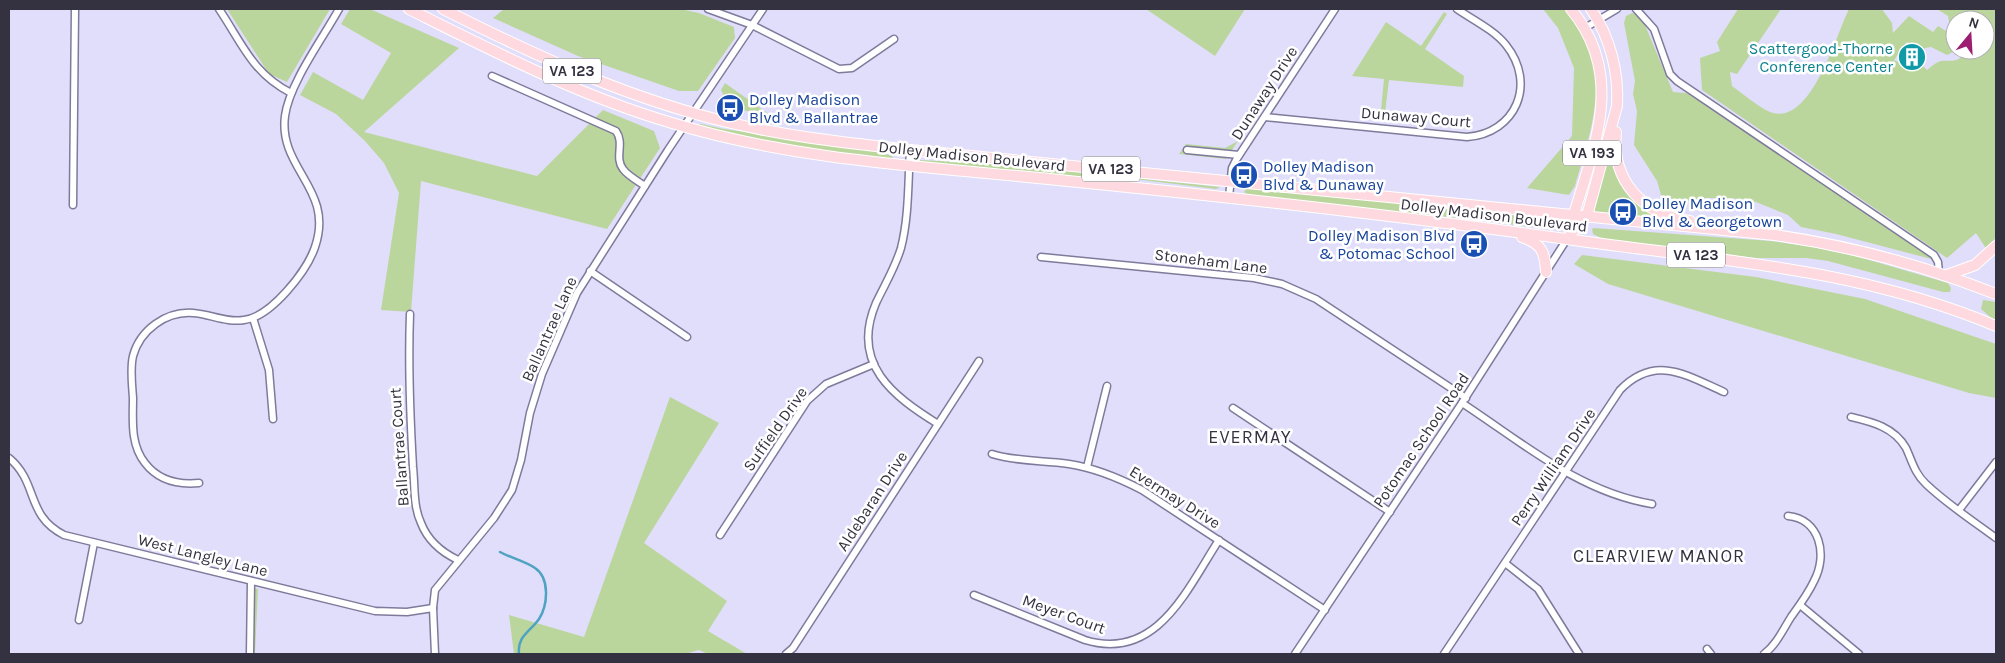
<svg xmlns="http://www.w3.org/2000/svg" width="2005" height="663" font-family="Karla,sans-serif">
<style>
.green{fill:#bbd69c}
.lines{fill:none;stroke-linecap:round;stroke-linejoin:round}
.stream{stroke:#4ea2c2;stroke-width:2.5}
.street-casing{stroke:#7e7a9b;stroke-width:9}
.primary-casing{stroke:#fff;stroke-width:12}
.street{stroke:#fff;stroke-width:6}
.primary{stroke:#fed9e0;stroke-width:10}
.labels{text-anchor:middle;dominant-baseline:central;stroke-width:5;stroke-linejoin:round;paint-order:stroke}
.shield{fill:#fff;stroke:#717079;stroke-width:1}
.shield-label{font-size:15px;font-weight:bold;fill:#343240}
.culture-label{font-size:16px;fill:#0d838f;stroke:#fff;text-anchor:end}
.street-label{font-size:16px;fill:#343240;stroke:#fff}
.transit-label{font-size:16px;fill:#164399;stroke:#fff;text-anchor:start}
.neighbourhood-label{font-size:18px;letter-spacing:1px;fill:#343240;stroke:#fff}
</style>
<rect width="100%" height="100%" fill="#e1defb"/>
<g class="green">
<polygon points="227,9 330,9 287,82 269,74"/>
<polygon points="350,9 370,9 459,48 364,132 537,176 603,110 654,131 660,148 607,229 421,181 411,312 381,310 399,193 384,163 365,141 336,114 300,95 313,72 363,100 391,53 341,24"/>
<polygon points="504,9 680,9 699,13 734,27 735,38 698,91 679,91 578,56 493,18"/>
<polygon points="1146,9 1245,9 1215,56"/>
<path d="M1543,9H1565C1615,67 1594,121 1575,186L1569,195L1527,188L1572,136L1574,68L1558,28Z"/>
<path d="M1738,9H1781L1737,74L1730,72L1732,86C1742,93 1762,110 1773,113C1812,123 1836,35 1849,9H1882L1892,23L1893,33L1909,16L1933,32L1938,26L1954,36L1955,47L1953,52L1947,55L1931,47L1925,48L1923,52L1907,42L1894,60L1916,70L1921,64L1927,70C1931,67 1936,62 1941,61C1952,60 1960,64 1964,50H1985V20H1955V27L1949,22L1948,16L1937,9H1996V237L1987,250L1976,233L1947,258L1702,90L1700,58L1720,51L1717,42Z"/>
<polygon points="1444,12 1447,14 1425,49 1464,76 1463,87 1389,80 1384,121 1380,121 1384,79 1352,76 1386,22 1421,46"/>
<polygon points="1632,13 1638,15 1645,25 1673,92 1686,93 1702,101 1935,260 1836,234 1801,227 1788,215 1756,202 1731,198 1703,198 1679,203 1661,195 1657,181 1634,145 1637,111 1633,94 1635,81 1624,23 1626,16"/>
<polygon points="725,83 770,115 730,108 721,90"/>
<polygon points="701,124 724,129 875,150 892,156 893,159 802,149 731,135 698,125"/>
<polygon points="1612,138 1631,197 1654,217 1590,213"/>
<polygon points="1238,141 1226,159 1179,154 1186,144 1225,148"/>
<polygon points="920,160 1012,165 1220,187 1216,189 1126,178 1085,179 920,163"/>
<polygon points="1247,188 1526,216 1543,220 1548,226 1530,227 1473,219 1370,211 1248,195 1244,192"/>
<polygon points="1594,228 1771,241 1813,247 1859,257 1948,283 1951,288 1950,292 1943,292 1828,261 1806,258 1755,258 1603,239 1593,234 1592,229"/>
<polygon points="1582,255 1756,277 1865,299 1996,344 1996,398 1969,393 1608,284 1574,264"/>
<polygon points="1983,300 1996,302 1996,322 1981,309"/>
<polygon points="670,397 719,423 644,543 727,601 708,631 747,654 708,654 699,650 685,654 514,654 509,615 584,637"/>
<polygon points="249,587 258,589 255,654 247,654"/>
</g>
<g class="lines">
<path class="stream" d="M500,552C511,558 525,561 535,568C550,578 548,605 539,619C530,632 517,636 519,654"/>
<defs>
<g id="street">
<path d="M219,9C242,43 252,73 291,93"/>
<polyline points="708,9 752,25 839,69 852,68 894,39"/>
<polyline points="1636,9 1654,29 1670,74 1677,81 1934,255 1938,262 1939,273"/>
<polyline points="1585,28 1617,9"/>
<path d="M492,76L616,131C625,144 614,157 623,169C628,176 638,181 645,186"/>
<path d="M1265,117L1467,137C1516,133 1537,84 1506,45C1494,30 1473,20 1457,9"/>
<path d="M910,150C908,182 909,217 901,248C895,268 885,284 876,303C850,364 893,396 938,424"/>
<polyline points="1187,150 1239,155"/>
<polyline points="1229,197 1232,168 1236,160 1335,9"/>
<polyline points="73,205 75,9"/>
<polyline points="1041,257 1254,278 1282,284 1316,299 1466,398"/>
<polyline points="590,271 687,337"/>
<path d="M410,314C408,365 410,415 413,467C415,485 413,506 421,523C428,541 441,552 458,560"/>
<polyline points="253,318 269,370 273,419"/>
<path d="M1462,403C1523,443 1579,492 1652,504"/>
<polyline points="1233,408 1390,512"/>
<path d="M1851,417C1872,422 1894,427 1906,448C1912,461 1915,474 1926,484C1947,504 1973,521 1996,538"/>
<path d="M992,454C1018,462 1043,460 1069,464C1095,468 1119,478 1142,490L1325,610"/>
<path d="M9,458C39,483 25,515 64,535L375,611L407,612L433,608"/>
<polyline points="1087,467 1107,386"/>
<path d="M199,483C178,485 158,480 145,463C130,444 133,420 133,398C132,384 130,369 133,356C140,330 166,311 193,313C210,314 226,323 244,320C271,317 307,271 315,247C335,189 278,169 285,116C289,84 323,38 339,9"/>
<polyline points="1959,510 1996,462"/>
<polyline points="720,535 807,401 826,384 874,364"/>
<polyline points="1505,563 1538,589 1579,654"/>
<path d="M974,595L1085,640C1157,662 1187,589 1219,540"/>
<polyline points="1800,605 1859,654"/>
<polyline points="79,620 94,543"/>
<polyline points="1707,649 1711,654"/>
<polyline points="250,654 251,581"/>
<polyline points="435,654 433,608 435,590 494,518 512,490 521,460 530,413 542,374 577,293 668,150 763,9"/>
<polyline points="786,654 793,648 979,361"/>
<polyline points="1295,654 1462,403 1567,239"/>
<path d="M1444,654L1620,390C1655,354 1686,375 1724,392"/>
<path d="M1764,654C1776,645 1783,630 1791,617C1799,606 1808,594 1814,581C1828,555 1820,519 1788,516"/>
</g>
<g id="primary">
<path d="M409,9C495,52 580,96 672,123C800,162 936,167 1068,181C1239,198 1410,217 1581,241C1724,261 1861,269 1996,326"/>
<path d="M443,9C536,56 629,99 731,123C790,137 850,143 910,150L1775,235C1851,246 1925,266 1996,294"/>
<path d="M1571,9C1627,77 1593,148 1572,221"/>
<path d="M1616,132C1611,181 1643,215 1690,221"/>
<path d="M1522,237C1542,244 1545,252 1546,272"/>
<path d="M1567,239L1588,212L1617,106C1619,72 1610,37 1591,9"/>
<polyline points="1947,275 1975,265 1996,246"/>
</g>
</defs>
<use href="#street" class="street-casing"/>
<use href="#primary" class="primary-casing"/>
<use href="#street" class="street"/>
<use href="#primary" class="primary"/>
</g>
<defs>
<symbol id="building-disc" viewBox="-11 -11 22 22"><circle r="9.5" fill="#0f9aa8" stroke="#fff"/><path d="M-4-6H4V6H1V3H-1V6H-4ZM-2.5-4.3h1.7v1.8h-1.7ZM.8-4.3h1.7v1.8H.8ZM-2.5-1h1.7V.8h-1.7ZM.8-1h1.7V.8H.8Z" fill="#fff"/></symbol>
<symbol id="bus-disc" viewBox="-11 -11 22 22"><circle r="9.5" fill="#1a4fb4" stroke="#fff"/><path d="M-5-6H5V4H4V6H2V4H-2V6H-4V4H-5ZM-3.5-4V0h7V-4ZM-3.5 1.2v1.5H-2V1.2ZM2 1.2v1.5H3.5V1.2Z" fill="#fff"/></symbol>
</defs>
<g fill-rule="evenodd">
<use href="#building-disc" x="1896" y="41" width="32" height="32"/>
<use href="#bus-disc" x="714" y="92" width="32" height="32"/>
<use href="#bus-disc" x="1228" y="159" width="32" height="32"/>
<use href="#bus-disc" x="1607" y="196" width="32" height="32"/>
<use href="#bus-disc" x="1458" y="228" width="32" height="32"/>
</g>
<g class="labels">
<g class="shield">
<rect x="543" y="58.5" width="58" height="25" rx="4"/>
<rect x="1563" y="140.5" width="58" height="25" rx="4"/>
<rect x="1082" y="156.5" width="58" height="25" rx="4"/>
<rect x="1667" y="242.5" width="58" height="25" rx="4"/>
</g>
<g class="shield-label">
<text x="572" y="71">VA 123</text>
<text x="1592" y="153">VA 193</text>
<text x="1111" y="169">VA 123</text>
<text x="1696" y="255">VA 123</text>
</g>
<g class="culture-label">
<text x="1893" y="48">Scattergood-Thorne<tspan x="1893" dy="18">Conference Center</tspan></text>
</g>
<g class="street-label">
<text transform="translate(1264 93) rotate(-57)">Dunaway Drive</text>
<text transform="translate(1416 117) rotate(5)">Dunaway Court</text>
<text transform="translate(972 156) rotate(6)">Dolley Madison Boulevard</text>
<text transform="translate(1494 215) rotate(7)">Dolley Madison Boulevard</text>
<text transform="translate(1211 261) rotate(7)">Stoneham Lane</text>
<text transform="translate(549 329) rotate(-66)">Ballantrae Lane</text>
<text transform="translate(775 429) rotate(-55)">Suffield Drive</text>
<text transform="translate(1421 440) rotate(-56)">Potomac School Road</text>
<text transform="translate(399 447) rotate(-94)">Ballantrae Court</text>
<text transform="translate(1553 467) rotate(-56)">Perry William Drive</text>
<text transform="translate(1175 497) rotate(32)">Evermay Drive</text>
<text transform="translate(872 501) rotate(-57)">Aldebaran Drive</text>
<text transform="translate(203 555) rotate(14)">West Langley Lane</text>
<text transform="translate(1064 614) rotate(20)">Meyer Court</text>
</g>
<g class="transit-label">
<text x="749" y="99">Dolley Madison<tspan x="749" dy="18">Blvd &amp; Ballantrae</tspan></text>
<text x="1263" y="166">Dolley Madison<tspan x="1263" dy="18">Blvd &amp; Dunaway</tspan></text>
<text x="1642" y="203">Dolley Madison<tspan x="1642" dy="18">Blvd &amp; Georgetown</tspan></text>
<text x="1455" y="235" text-anchor="end">Dolley Madison Blvd<tspan x="1455" dy="18">&amp; Potomac School</tspan></text>
</g>
<g class="neighbourhood-label">
<text x="1250" y="437">EVERMAY</text>
<text x="1659" y="556">CLEARVIEW MANOR</text>
</g>
</g>
<rect width="2005" height="663" fill="none" stroke="#343240" stroke-width="20"/>
<g transform="translate(1970 35) rotate(18)"><circle r="24" fill="#ffffff" stroke="#aeadb3"/>
<path d="M0-4L9 19L0 12L-9 19Z" fill="#9c1d71"/>
<text y="-8" font-size="14" font-weight="bold" text-anchor="middle" fill="#343240">N</text>
</g>
</svg>
